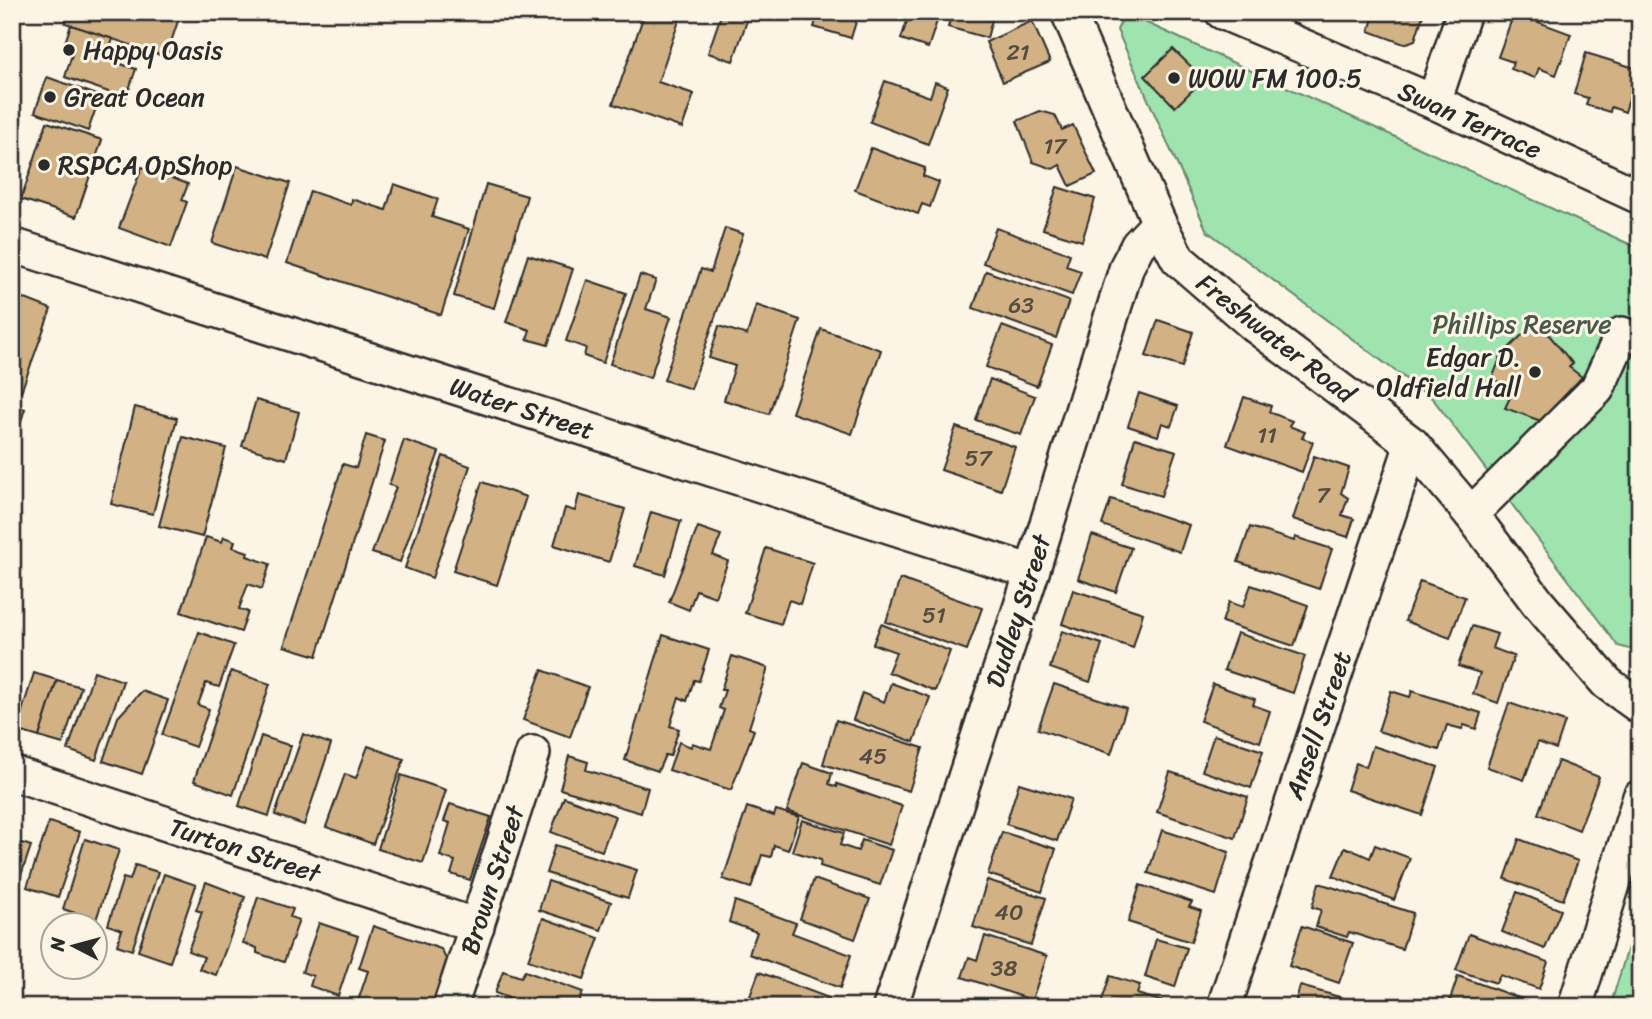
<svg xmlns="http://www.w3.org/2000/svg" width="1652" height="1019" font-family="Sriracha,sans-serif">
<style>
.green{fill:#9fe3af;stroke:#65876d;stroke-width:2}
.building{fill:#d2b285;stroke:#2b2b2b;stroke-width:2}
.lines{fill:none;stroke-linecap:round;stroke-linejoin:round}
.minor-casing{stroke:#2b2b2b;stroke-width:38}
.minor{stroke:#fcf5e5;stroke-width:33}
.poi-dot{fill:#2b2b2b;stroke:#fcf5e5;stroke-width:2.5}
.labels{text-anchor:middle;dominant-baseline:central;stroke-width:6;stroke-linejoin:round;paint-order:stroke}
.number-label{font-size:23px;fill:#554d42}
.poi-label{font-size:26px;fill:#2b2b2b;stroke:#fcf5e5;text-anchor:start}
.street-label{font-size:26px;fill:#2b2b2b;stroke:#fcf5e5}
.park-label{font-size:26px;fill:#48594c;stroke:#fcf5e5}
</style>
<rect width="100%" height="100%" fill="#fcf5e5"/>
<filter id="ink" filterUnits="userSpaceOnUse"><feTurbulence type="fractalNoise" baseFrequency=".0143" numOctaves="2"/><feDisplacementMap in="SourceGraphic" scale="14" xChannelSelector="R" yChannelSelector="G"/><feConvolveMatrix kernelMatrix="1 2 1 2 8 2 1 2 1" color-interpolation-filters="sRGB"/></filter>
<g filter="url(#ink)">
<g class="green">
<polygon points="1125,13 1640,249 1640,652 1618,646 1433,399 1207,231 1117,30"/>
<polygon points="1640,908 1640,1007 1610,1007"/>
</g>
<g class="building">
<polygon points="69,12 181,12 166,57 65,23"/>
<polygon points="645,12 682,12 658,82 694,94 682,128 613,104"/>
<polygon points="722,12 750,12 733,61 708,53"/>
<polygon points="819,12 859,12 851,38 814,27"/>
<polygon points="910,12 940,12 928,48 901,39"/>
<polygon points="952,12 994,12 987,38 948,27"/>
<polygon points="1375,12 1424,12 1415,40 1404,44 1369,31"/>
<polygon points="1514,13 1571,34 1556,75 1539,68 1535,78 1511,69 1513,62 1498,57"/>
<polygon points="1032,21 1050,62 1003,82 986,42"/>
<polygon points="71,25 113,39 106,59 136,69 126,98 65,77 73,51 63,48"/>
<polygon points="1173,49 1204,79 1175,107 1145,76"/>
<polygon points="1586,53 1638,69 1625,112 1611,107 1610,112 1586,105 1588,98 1574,94"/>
<polygon points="47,77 100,96 88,131 35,112"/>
<polygon points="885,81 930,97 935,82 948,87 928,144 870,122"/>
<polygon points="1040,111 1055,115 1062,130 1073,125 1096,174 1070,186 1060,165 1053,169 1033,162 1017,121"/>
<polygon points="47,122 102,140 76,217 21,199"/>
<polygon points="871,148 925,168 923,176 939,182 930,207 922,204 918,214 855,190"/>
<polygon points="237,166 290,183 265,260 212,243"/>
<polygon points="142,167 188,184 182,200 187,202 171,247 119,228"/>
<polygon points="394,184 438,199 432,217 469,229 441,315 287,263 310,191 351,205 352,199 386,210"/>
<polygon points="486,184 527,196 494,308 454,296"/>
<polygon points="1057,187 1095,199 1082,241 1043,229"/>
<polygon points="725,228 743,234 691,389 664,380 701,269 711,272"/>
<polygon points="996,228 1070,254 1066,266 1081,271 1072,295 983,263"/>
<polygon points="528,255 573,269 548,345 527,339 530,330 506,322"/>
<polygon points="986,271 1069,301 1056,338 973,308"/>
<polygon points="640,275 656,280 646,309 671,317 650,378 610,364"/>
<polygon points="587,280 626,293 603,363 584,356 586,348 566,341"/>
<polygon points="15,295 51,309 21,392 12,388 12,302"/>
<polygon points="756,305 800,320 769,414 724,400 735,366 709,358 719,326 747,335"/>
<polygon points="1158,320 1193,332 1182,367 1146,356"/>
<polygon points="1540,324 1573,364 1569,367 1582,377 1541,421 1505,408 1514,389 1492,379 1501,356 1523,334"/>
<polygon points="1002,326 1052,345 1037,386 986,367"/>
<polygon points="821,329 881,350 852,434 792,413"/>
<polygon points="990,379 1035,396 1021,435 976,420"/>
<polygon points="1139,393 1178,406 1171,426 1162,423 1158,436 1128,426"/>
<polygon points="1244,397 1271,406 1269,412 1292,421 1289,426 1305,432 1302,438 1313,442 1302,472 1227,445"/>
<polygon points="256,400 299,412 286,459 242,446"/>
<polygon points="12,405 25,409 12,448"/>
<polygon points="135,407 177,418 153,514 111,504"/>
<polygon points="956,427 1015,447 1001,490 941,470"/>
<polygon points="366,435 385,441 317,656 284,646 343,464 356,468"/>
<polygon points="183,437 226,448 202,537 159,526"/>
<polygon points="1135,438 1176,451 1161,496 1122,484"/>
<polygon points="404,440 439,452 400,562 372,553 396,487 389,485"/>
<polygon points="443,456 470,466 432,578 405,568"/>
<polygon points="1314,456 1349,468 1341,493 1348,498 1342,515 1354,519 1348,537 1293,519"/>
<polygon points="482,482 526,497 497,585 453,571"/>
<polygon points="579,495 625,509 609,562 554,545 565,508 575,511"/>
<polygon points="1111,499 1189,525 1180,552 1102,525"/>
<polygon points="651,512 681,521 665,575 635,566"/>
<polygon points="698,527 721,535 713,555 728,561 715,597 696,590 689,610 669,602"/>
<polygon points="1250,527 1294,541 1295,537 1332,549 1319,589 1238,562"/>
<polygon points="1092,535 1131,548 1116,592 1078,579"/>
<polygon points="206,537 222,542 224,537 235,541 233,547 248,552 247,556 270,564 262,589 248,584 239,609 248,612 241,632 181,612"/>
<polygon points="766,548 813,563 800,604 789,600 781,624 745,613"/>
<polygon points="900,579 982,608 967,650 886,622"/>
<polygon points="1420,581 1465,597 1450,638 1405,621"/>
<polygon points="1251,585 1308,605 1294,646 1222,622 1229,602 1243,607"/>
<polygon points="1073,590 1143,613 1133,648 1062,624"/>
<polygon points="881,624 950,651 935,691 888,672 896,652 873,644"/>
<polygon points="1472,626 1497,634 1492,648 1514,656 1498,703 1473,694 1480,673 1458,666"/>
<polygon points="1062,631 1102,644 1090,682 1050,668"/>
<polygon points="199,632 234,645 219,687 206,683 198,705 209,709 195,747 162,735"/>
<polygon points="1237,633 1305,656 1293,693 1224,670"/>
<polygon points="663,635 709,650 699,681 694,680 687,701 679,697 670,726 679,729 670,756 665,755 658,771 625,760"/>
<polygon points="732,656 768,668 749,728 754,730 731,790 669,770 679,742 691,747 692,743 711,749 724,710 719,708 725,690 721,690"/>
<polygon points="542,670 588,687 570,737 523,720"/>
<polygon points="94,671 123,681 96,760 68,750"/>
<polygon points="231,671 270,684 233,795 194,781"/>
<polygon points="34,673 57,680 39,737 16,730"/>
<polygon points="57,680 81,687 63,744 39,737"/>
<polygon points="891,683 930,697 914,742 853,720 862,693 884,702"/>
<polygon points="1054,684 1126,708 1111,754 1038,729"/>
<polygon points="1213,684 1255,699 1253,705 1270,711 1260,742 1200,721"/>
<polygon points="142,691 168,700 142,774 103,761 118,717"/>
<polygon points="1391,691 1410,697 1412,691 1481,713 1476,729 1464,725 1462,729 1447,725 1439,750 1378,731"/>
<polygon points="1509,703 1565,722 1556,749 1538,742 1524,780 1487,767"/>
<polygon points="836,720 923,748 909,791 823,764"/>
<polygon points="303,734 331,744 304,825 275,815"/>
<polygon points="1214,735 1263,751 1251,788 1202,771"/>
<polygon points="261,736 291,746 269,816 239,806"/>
<polygon points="368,746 404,759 373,844 326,827 345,774 356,778"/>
<polygon points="1373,746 1438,767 1422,815 1347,790 1356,763 1366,767"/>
<polygon points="569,756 588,762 586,770 648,788 641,813 560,789"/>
<polygon points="1558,761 1599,777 1579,830 1538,814"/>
<polygon points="803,763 832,773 829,784 837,787 837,784 902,806 889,845 787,811"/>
<polygon points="1170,772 1248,797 1235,838 1157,812"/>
<polygon points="401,775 446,790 423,863 378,849"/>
<polygon points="1019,783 1071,799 1057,841 1006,824"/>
<polygon points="564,797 615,816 602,851 551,832"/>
<polygon points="450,804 491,817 470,880 451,874 455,861 440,856 450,823 444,821"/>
<polygon points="747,807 774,816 776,810 799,817 788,850 774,845 771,857 762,855 751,888 723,879"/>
<polygon points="802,820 844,833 840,845 858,851 862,840 892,850 880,885 820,866 821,860 792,851"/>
<polygon points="49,822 80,832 58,897 27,887"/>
<polygon points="1162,830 1229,852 1216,895 1148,873"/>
<polygon points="1002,832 1056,849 1042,892 988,874"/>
<polygon points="85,839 119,850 96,920 63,909"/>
<polygon points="1519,839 1578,861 1563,900 1505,879"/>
<polygon points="12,840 31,846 12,902"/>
<polygon points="555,845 637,870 628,898 546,873"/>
<polygon points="1375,845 1410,858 1394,900 1333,876 1345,847 1370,858"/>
<polygon points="135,865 158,872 132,950 117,945 122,930 108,925 123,878 130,880"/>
<polygon points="164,874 196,885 170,962 138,951"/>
<polygon points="814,879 870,899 855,939 800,919"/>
<polygon points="987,880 1046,898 1031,945 973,927"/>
<polygon points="548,881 611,902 601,930 539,910"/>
<polygon points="206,882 245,897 216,975 199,969 204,957 188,951 202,912 196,910"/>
<polygon points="1319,883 1413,913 1402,949 1349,932 1347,937 1316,927 1321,910 1312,907"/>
<polygon points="1140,885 1192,902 1189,907 1201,911 1191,942 1128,922"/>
<polygon points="1517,892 1561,910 1545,949 1502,932"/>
<polygon points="258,897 293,909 290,917 299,920 284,962 257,953 257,948 243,943"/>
<polygon points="735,901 796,923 792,933 851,955 840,988 749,954 757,932 729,922"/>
<polygon points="543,918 599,938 584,979 528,960"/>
<polygon points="319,923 358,936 338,996 310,986 313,976 302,972"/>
<polygon points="373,926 441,949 447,961 432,1007 374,1007 358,1001 368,971 359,968"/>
<polygon points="1302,926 1353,943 1339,983 1289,966"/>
<polygon points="1469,934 1548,962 1539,989 1500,975 1496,983 1456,970"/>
<polygon points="985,936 1047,956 1032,1000 962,977 969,957 977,960"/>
<polygon points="1156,939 1187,948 1175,987 1145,977"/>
<polygon points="503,971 521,977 525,971 583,992 577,1007 532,1007 495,993"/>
<polygon points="759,972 829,998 826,1007 746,1007"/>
<polygon points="1110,976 1140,985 1137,994 1171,1004 1170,1007 1100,1007"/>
<polygon points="1458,976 1533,1003 1532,1007 1448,1006"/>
<polygon points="1300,986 1365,1004 1365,1007 1294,1007"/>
</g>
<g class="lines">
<defs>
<g id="minor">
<polyline points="1068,12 1159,223 1178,259 1253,324 1412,444 1471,514 1538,603 1607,683 1640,707"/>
<polyline points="1222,12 1434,102 1640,197"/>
<polyline points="1434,102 1464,12"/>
<polyline points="12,245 1032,572"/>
<polyline points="1471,514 1597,389 1622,334"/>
<polyline points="12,773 477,926"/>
<polyline points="450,1007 533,753"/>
<polyline points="890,1007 1032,572 1127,266 1138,245 1159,223"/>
<polyline points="1224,1007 1412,444"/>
<polyline points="1575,1007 1640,797"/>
</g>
</defs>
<use href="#minor" class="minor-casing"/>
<use href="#minor" class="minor"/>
</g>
</g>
<g class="poi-dot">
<circle cx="69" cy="50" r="7"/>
<circle cx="1174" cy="78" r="7"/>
<circle cx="50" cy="97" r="7"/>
<circle cx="44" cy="165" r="7"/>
<circle cx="1535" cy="372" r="7"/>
</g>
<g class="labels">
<g class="number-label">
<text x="1018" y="52">21</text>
<text x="1055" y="146">17</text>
<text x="1021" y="305">63</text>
<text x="1267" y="435">11</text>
<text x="978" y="458">57</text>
<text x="1323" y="495">7</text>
<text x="934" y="615">51</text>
<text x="873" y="756">45</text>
<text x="1009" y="912">40</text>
<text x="1004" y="968">38</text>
</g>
<g class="poi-label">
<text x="83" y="50">Happy Oasis</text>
<text x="1188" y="78">WOW FM 100.5</text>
<text x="64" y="97">Great Ocean</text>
<text x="58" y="165">RSPCA OpShop</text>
<text x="1521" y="357" text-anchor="end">Edgar D.<tspan x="1521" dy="30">Oldfield Hall</tspan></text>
</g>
<g class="street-label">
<text transform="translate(1470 120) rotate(24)">Swan Terrace</text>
<text transform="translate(1276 338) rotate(38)">Freshwater Road</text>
<text transform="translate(522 408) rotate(18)">Water Street</text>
<text transform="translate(1018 611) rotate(-72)">Dudley Street</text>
<text transform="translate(1318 725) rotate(-71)">Ansell Street</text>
<text transform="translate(245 850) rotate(18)">Turton Street</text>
<text transform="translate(492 880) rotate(-72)">Brown Street</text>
</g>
<g class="park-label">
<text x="1522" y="324">Phillips Reserve</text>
</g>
</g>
<rect width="1652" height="1019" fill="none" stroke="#fcf5e5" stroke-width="42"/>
<rect x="21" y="21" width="1610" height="977" fill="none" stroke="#2b2b2b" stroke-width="2.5" filter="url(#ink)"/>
<g transform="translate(74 946) rotate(276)"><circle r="33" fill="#fcf5e5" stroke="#a8a49b" stroke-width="2"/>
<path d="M0-5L12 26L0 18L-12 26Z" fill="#2b2b2b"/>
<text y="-10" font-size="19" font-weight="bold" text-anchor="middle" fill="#2b2b2b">N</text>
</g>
</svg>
